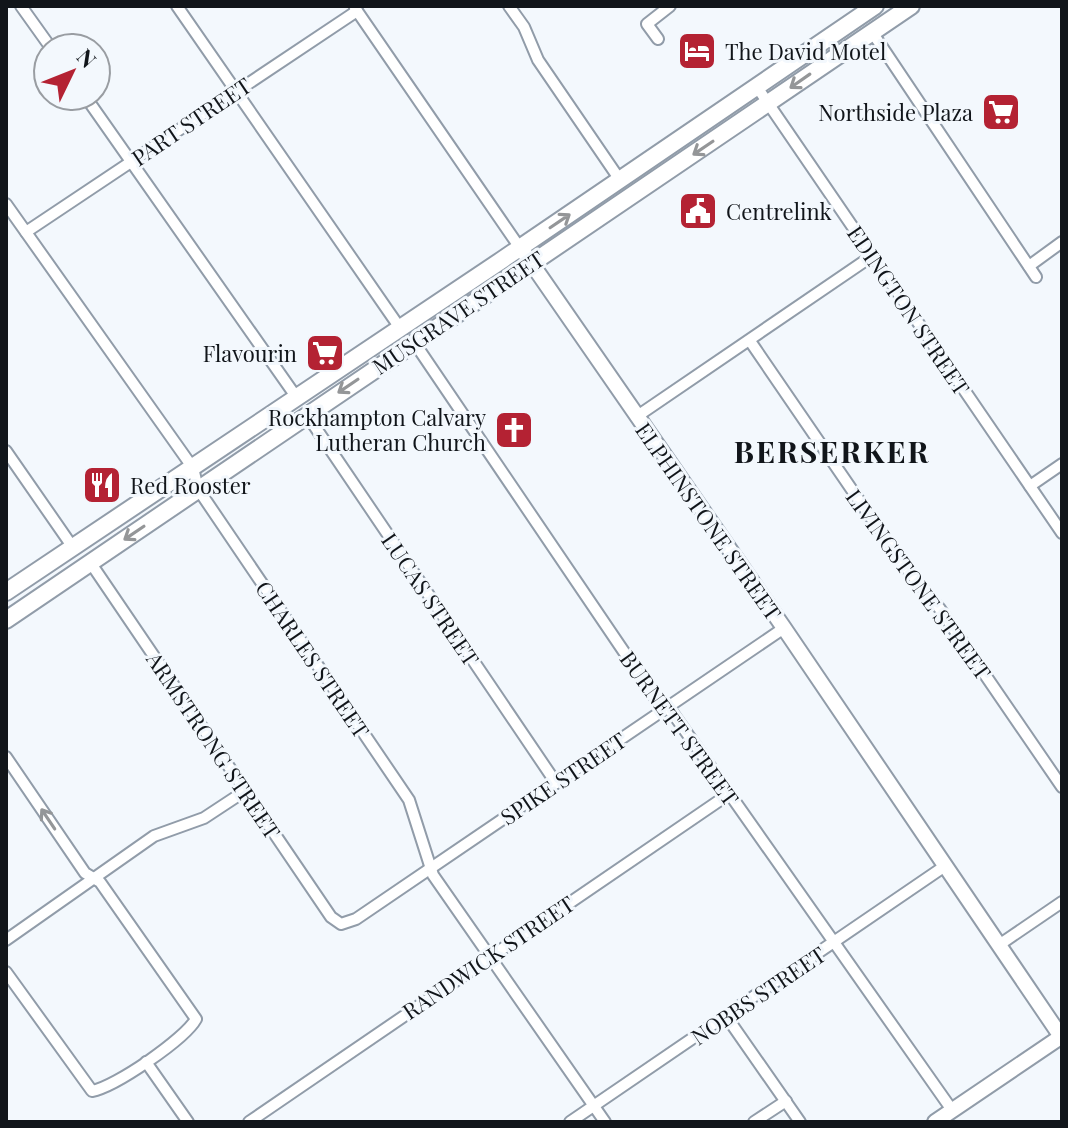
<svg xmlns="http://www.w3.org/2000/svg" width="1068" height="1128" font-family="'Playfair Display',serif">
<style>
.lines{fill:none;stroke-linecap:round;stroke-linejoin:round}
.minor-casing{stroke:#919ca9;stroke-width:14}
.tertiary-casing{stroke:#919ca9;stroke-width:18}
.primary-casing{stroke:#919ca9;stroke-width:20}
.minor{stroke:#fff;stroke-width:10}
.tertiary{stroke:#fff;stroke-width:14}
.primary{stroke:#fff;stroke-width:16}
.oneway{stroke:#949698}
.labels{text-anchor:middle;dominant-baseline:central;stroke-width:6;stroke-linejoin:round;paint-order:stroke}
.poi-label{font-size:22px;fill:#11151a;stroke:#f3f8fd;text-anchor:start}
.street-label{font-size:22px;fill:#11151a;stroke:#f3f8fd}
.district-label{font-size:30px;font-weight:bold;letter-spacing:2px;fill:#11151a;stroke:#f3f8fd}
</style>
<rect width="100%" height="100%" fill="#f3f8fd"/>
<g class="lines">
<defs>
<g id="minor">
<polyline points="21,6 51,48"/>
<polyline points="177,6 400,328"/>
<polyline points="509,6 524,27 538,60 620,180"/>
<polyline points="355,8 520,248"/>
<polyline points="872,32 1036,277"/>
<polyline points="658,39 647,24 670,6"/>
<polyline points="757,87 1062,533"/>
<polyline points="85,96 297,398"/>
<polyline points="6,204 193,468 198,489 409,800 433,875 605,1122"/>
<polyline points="26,232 357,11"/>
<polyline points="1029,266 1062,242"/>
<polyline points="750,341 902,563 940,609 1062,787"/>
<polyline points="414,342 660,705 672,712 952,1110"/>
<polyline points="307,415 556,783"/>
<polyline points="636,417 872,256"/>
<polyline points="6,451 74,549"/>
<polyline points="1030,486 1062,464"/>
<polyline points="90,562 331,917 341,924 356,919 784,628"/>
<path d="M6,757L85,873L100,882L196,1019C185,1039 115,1087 92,1091L6,972"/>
<polyline points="6,940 154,836 204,818 245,791"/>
<polyline points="999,945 1062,902"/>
<polyline points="726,1016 800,1122"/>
<polyline points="146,1062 188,1122"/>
<polyline points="249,1122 729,794"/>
<polyline points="570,1122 945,866"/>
<polyline points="754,1122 786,1101"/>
</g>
<g id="tertiary">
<polyline points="525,254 784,628 1062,1038"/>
<polyline points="935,1122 1062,1036"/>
</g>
<g id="primary">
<polyline points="6,592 502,260 875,6"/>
<polyline points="6,620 911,6"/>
</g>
</defs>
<use href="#minor" class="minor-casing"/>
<use href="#tertiary" class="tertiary-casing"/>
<use href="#primary" class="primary-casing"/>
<use href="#minor" class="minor"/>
<use href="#tertiary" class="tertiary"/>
<use href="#primary" class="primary"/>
</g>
<defs><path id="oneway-shaft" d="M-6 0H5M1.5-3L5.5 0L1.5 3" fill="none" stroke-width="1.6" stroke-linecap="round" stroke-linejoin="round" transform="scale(2)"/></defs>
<g class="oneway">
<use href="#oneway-shaft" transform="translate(800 81) rotate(145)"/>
<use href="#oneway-shaft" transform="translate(703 148) rotate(146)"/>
<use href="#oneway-shaft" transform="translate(560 221) rotate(-34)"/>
<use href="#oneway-shaft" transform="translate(348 386) rotate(146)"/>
<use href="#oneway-shaft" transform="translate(134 533) rotate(146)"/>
<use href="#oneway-shaft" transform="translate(48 819) rotate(-124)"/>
</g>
<defs>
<symbol id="hotel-square" viewBox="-11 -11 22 22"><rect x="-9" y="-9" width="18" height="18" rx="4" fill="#b42233" stroke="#f3f8fd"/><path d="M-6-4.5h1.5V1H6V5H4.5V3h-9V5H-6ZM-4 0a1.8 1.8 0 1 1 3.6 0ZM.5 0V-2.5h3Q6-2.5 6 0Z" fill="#fff"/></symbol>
<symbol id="supermarket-square" viewBox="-11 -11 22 22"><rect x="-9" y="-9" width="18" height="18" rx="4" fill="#b42233" stroke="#f3f8fd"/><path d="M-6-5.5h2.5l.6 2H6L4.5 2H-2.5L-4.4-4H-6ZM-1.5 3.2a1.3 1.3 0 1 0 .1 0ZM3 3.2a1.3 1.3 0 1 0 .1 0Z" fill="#fff"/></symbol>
<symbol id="civic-square" viewBox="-11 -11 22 22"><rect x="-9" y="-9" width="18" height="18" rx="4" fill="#b42233" stroke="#f3f8fd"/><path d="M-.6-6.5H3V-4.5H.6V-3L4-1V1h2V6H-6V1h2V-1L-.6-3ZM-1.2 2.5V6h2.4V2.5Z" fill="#fff"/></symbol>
<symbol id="church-square" viewBox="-11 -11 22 22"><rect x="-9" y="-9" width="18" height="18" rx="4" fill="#b42233" stroke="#f3f8fd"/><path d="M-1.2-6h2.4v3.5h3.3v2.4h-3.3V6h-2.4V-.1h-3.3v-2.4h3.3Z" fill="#fff"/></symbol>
<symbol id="restaurant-square" viewBox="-11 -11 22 22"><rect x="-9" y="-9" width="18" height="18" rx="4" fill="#b42233" stroke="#f3f8fd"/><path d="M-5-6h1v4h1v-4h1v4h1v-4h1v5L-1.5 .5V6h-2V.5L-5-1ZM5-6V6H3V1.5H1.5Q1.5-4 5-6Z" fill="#fff"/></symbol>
</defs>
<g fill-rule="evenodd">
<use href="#hotel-square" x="675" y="29" width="44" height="44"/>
<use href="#supermarket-square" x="979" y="90" width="44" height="44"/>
<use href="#civic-square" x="676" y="189" width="44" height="44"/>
<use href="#supermarket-square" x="303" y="331" width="44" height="44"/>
<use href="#church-square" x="492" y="408" width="44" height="44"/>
<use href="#restaurant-square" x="80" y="463" width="44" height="44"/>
</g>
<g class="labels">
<g class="poi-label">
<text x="725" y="51">The David Motel</text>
<text x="973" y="112" text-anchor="end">Northside Plaza</text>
<text x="726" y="211">Centrelink</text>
<text x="297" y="353" text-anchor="end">Flavourin</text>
<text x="486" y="417" text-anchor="end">Rockhampton Calvary<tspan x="486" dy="25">Lutheran Church</tspan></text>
<text x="130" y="485">Red Rooster</text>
</g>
<g class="street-label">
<text transform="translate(191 121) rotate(-34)">PART STREET</text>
<text transform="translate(909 310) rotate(56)">EDINGTON STREET</text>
<text transform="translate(458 312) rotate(-34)">MUSGRAVE STREET</text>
<text transform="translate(709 521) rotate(55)">ELPHINSTONE STREET</text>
<text transform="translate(919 584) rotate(54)">LIVINGSTONE STREET</text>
<text transform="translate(431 599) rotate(56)">LUCAS STREET</text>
<text transform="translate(313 659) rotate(56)">CHARLES STREET</text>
<text transform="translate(680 728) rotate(54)">BURNETT STREET</text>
<text transform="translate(214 745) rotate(56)">ARMSTRONG STREET</text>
<text transform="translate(563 778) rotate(-34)">SPIKE STREET</text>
<text transform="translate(488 957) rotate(-34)">RANDWICK STREET</text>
<text transform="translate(758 995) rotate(-34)">NOBBS STREET</text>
</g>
<g class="district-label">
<text x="832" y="451">BERSERKER</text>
</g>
</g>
<rect width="1068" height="1128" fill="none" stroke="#11151a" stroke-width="16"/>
<g transform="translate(72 72) rotate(47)"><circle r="38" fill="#f3f8fd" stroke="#999da2" stroke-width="2"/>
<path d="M0-6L14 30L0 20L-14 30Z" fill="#b42233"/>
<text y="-12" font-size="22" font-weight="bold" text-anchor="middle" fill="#11151a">N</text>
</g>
</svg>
